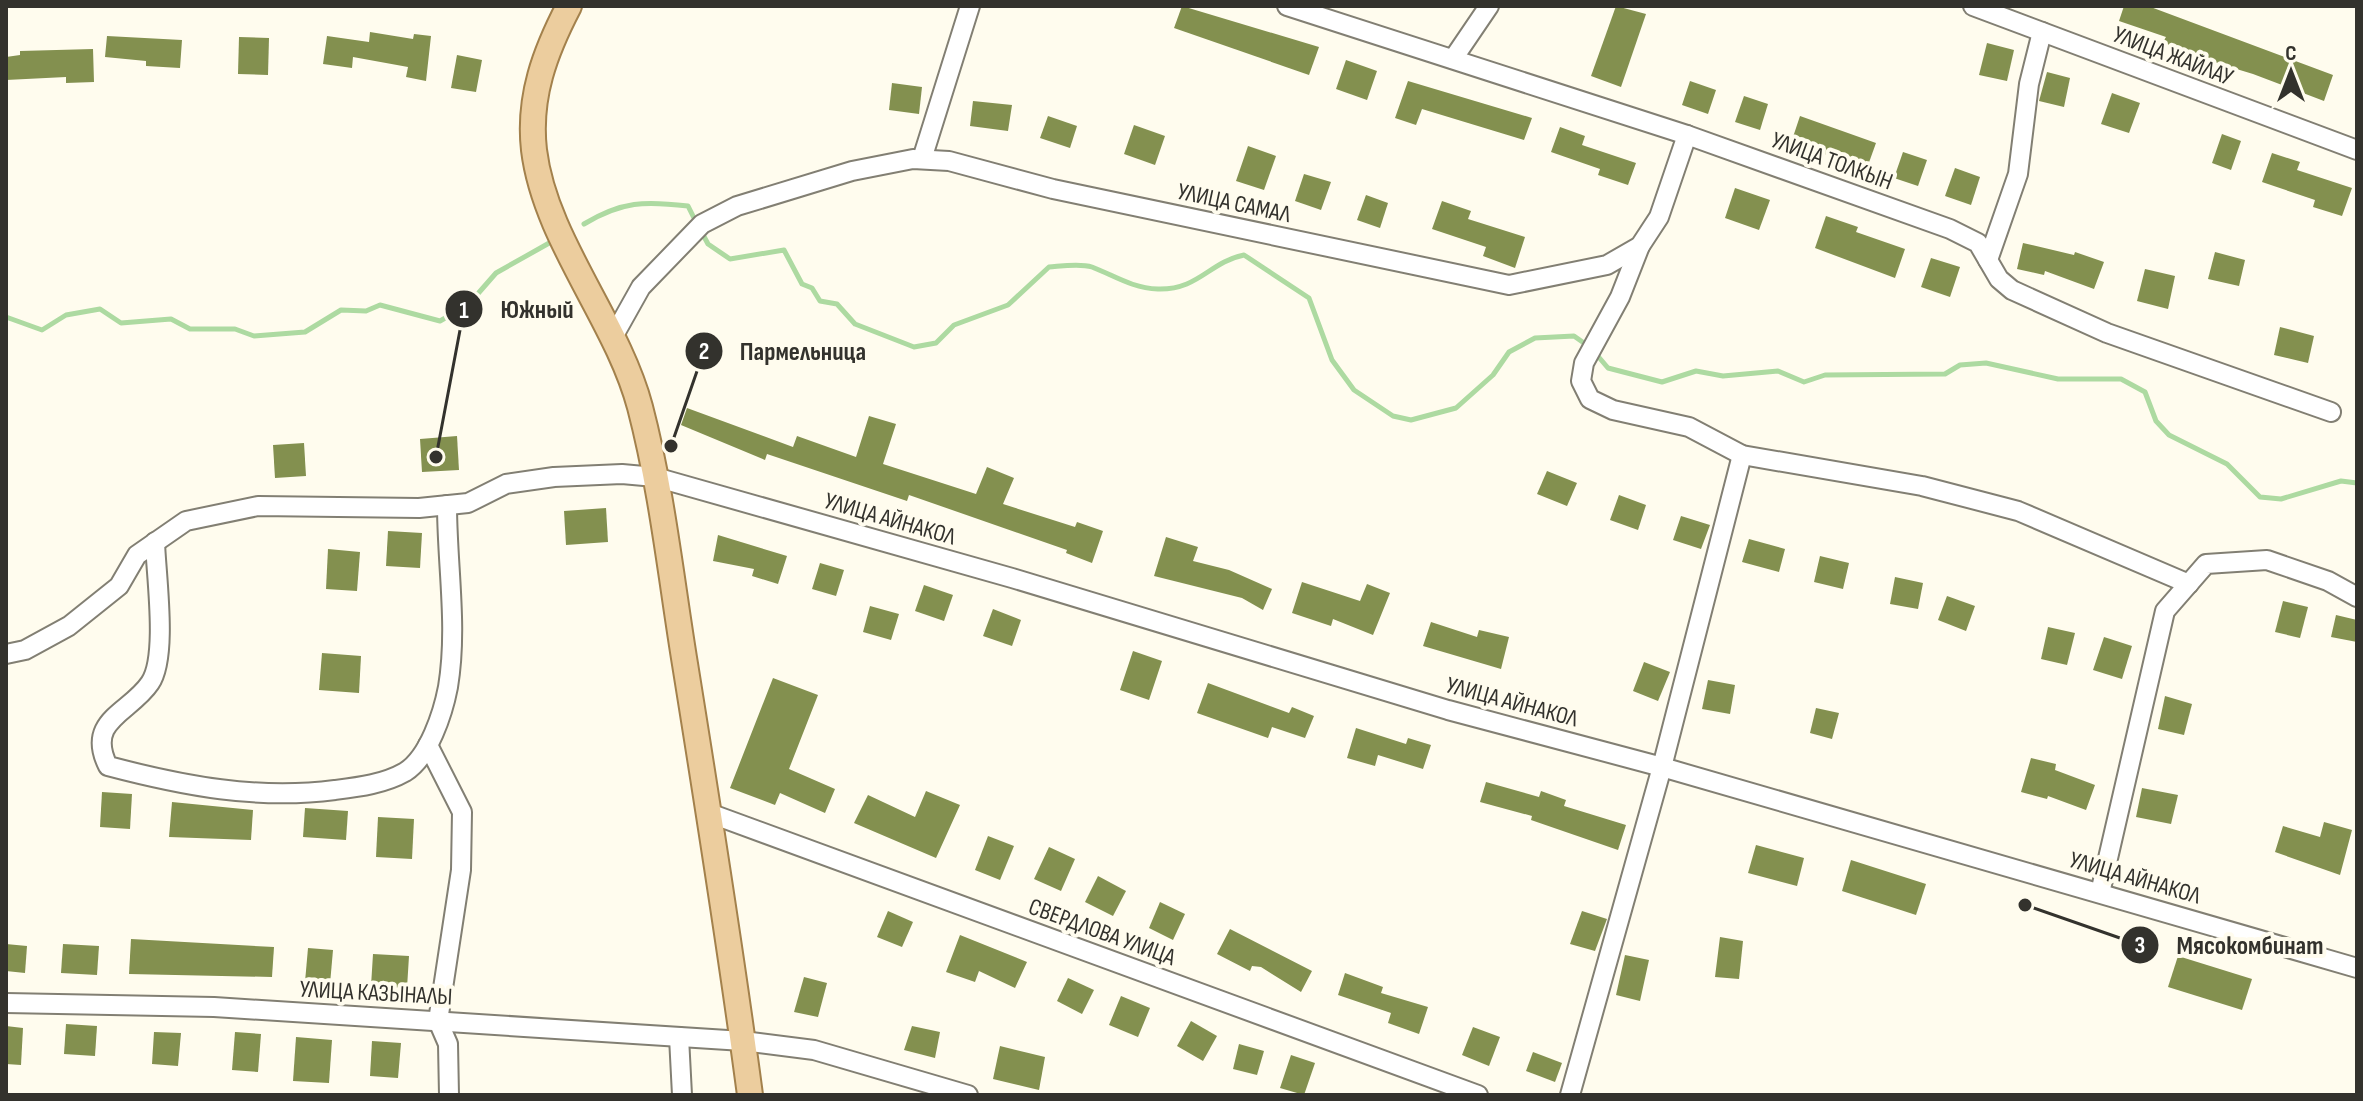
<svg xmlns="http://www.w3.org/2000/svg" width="2363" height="1101" font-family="'Sofia Sans Condensed',sans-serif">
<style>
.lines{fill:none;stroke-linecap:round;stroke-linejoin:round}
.stream{stroke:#addaa1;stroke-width:5}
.building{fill:#83904f}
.minor-casing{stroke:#827f73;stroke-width:22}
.major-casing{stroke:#a3814c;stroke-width:28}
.minor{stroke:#fff;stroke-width:18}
.major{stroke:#eccd9e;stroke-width:24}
.labels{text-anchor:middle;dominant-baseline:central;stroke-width:8;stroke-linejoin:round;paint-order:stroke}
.street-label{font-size:24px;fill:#33322d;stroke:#fffcee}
.leader{fill:none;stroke:#33322d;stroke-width:3}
.callout-dot{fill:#33322d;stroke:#fffcee;stroke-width:3}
.mark-label{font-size:24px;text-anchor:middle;font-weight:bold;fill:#fff}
.callout-label{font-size:26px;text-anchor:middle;font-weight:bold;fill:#33322d;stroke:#fffcee;stroke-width:8;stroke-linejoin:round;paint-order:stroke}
</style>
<rect width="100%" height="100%" fill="#fffcee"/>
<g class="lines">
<g class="stream">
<path d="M584,224C622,201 645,201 688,206L696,222"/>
<path d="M701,231L708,244L730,259L784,250L802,284L812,288L820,301L837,304L855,324L914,347L936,343L954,325L1008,305L1049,267C1062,266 1080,263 1092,267C1115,276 1132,288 1158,289C1199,290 1209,262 1244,255L1309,298L1332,360L1354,390L1393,416L1411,420L1456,408L1493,375L1509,352L1535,338L1574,336L1591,348L1608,368L1662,382L1696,371L1723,376L1778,371L1804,382L1825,375L1945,374L1960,365L1986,363L2058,379H2121L2145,392L2156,421L2169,435L2227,464L2260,497L2281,499L2341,481L2357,483"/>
<polyline points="6,317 42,330 66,315 100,309 121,323 171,319 190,329 235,329 254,336 305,332 341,310 366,311 380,305 440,321 468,305 496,273 551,242"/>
</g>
</g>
<g class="building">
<polygon points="1182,6 1319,47 1309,75 1174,28"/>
<polygon points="1616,6 1646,14 1621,87 1591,76"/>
<polygon points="2124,6 2148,6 2333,75 2324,101 2253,74 2187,54 2163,42 2166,37 2119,21"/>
<polygon points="370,32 413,39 414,34 431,36 426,81 406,77 408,67 353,57 352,68 323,64 327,36 369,42"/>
<polygon points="107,36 182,40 180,68 146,66 146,61 105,57"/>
<polygon points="239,37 269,38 268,75 238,74"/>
<polygon points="1987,43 2014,50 2007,81 1979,75"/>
<polygon points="93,49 94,82 66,83 66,77 6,80 6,57 20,55 20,51"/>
<polygon points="457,55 482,60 476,92 451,88"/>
<polygon points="1346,60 1377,71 1367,100 1336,89"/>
<polygon points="2047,72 2070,78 2064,107 2039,101"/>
<polygon points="1408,81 1532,118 1524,140 1422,109 1416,125 1395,118"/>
<polygon points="1690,81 1716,90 1708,114 1682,105"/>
<polygon points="892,83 922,87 919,114 889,110"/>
<polygon points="2112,93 2140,103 2129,133 2101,124"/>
<polygon points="1744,96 1768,104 1760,130 1735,122"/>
<polygon points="973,101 1012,105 1008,131 970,126"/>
<polygon points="1048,116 1077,126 1070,148 1040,138"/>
<polygon points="1800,116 1876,143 1867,168 1791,143"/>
<polygon points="1134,125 1165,136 1155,165 1124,154"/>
<polygon points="1560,127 1585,136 1582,145 1636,163 1628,185 1598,175 1600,169 1551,152"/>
<polygon points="2222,134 2241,141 2231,170 2212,163"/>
<polygon points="1248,146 1276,156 1264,190 1236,181"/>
<polygon points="1903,152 1927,160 1918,186 1894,178"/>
<polygon points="2272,153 2300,162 2297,170 2352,188 2342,216 2313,207 2315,200 2262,182"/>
<polygon points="1955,168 1980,177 1971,205 1945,196"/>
<polygon points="1304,174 1331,182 1321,210 1295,201"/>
<polygon points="1735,188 1770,200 1759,230 1725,218"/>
<polygon points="1366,195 1388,203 1380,228 1357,220"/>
<polygon points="1442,201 1471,211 1468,219 1525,237 1515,268 1483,256 1486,247 1432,229"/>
<polygon points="1826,216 1858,227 1856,232 1905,249 1895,278 1815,248"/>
<polygon points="2023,243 2074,255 2075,252 2104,262 2094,289 2045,271 2044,275 2017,269"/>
<polygon points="2215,252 2245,260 2239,286 2208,279"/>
<polygon points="1931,258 1960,267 1950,297 1921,287"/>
<polygon points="2145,269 2175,276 2168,309 2137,301"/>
<polygon points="2280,327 2314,336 2308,363 2274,355"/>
<polygon points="687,408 793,447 797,436 856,457 869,416 896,424 883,464 976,494 987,467 1014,478 1003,504 1075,527 1077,522 1103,531 1092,563 1066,553 1067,550 909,495 907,501 767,454 765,460 681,425"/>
<polygon points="457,436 459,470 422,472 420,439"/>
<polygon points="304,443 306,476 275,478 273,445"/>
<polygon points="1547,471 1577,483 1567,506 1537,494"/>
<polygon points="1619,495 1646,505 1638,530 1610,520"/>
<polygon points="606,508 608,542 566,545 564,511"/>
<polygon points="1681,516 1710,525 1701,549 1673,540"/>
<polygon points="388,531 422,533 420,568 386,566"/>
<polygon points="718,535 787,556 778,584 752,576 754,569 713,561"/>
<polygon points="1166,537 1198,547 1193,561 1229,570 1272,589 1263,610 1242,598 1154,576"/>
<polygon points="1749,539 1785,549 1779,572 1742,562"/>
<polygon points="328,549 360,552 357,591 326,589"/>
<polygon points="1820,556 1849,563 1843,589 1814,582"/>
<polygon points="820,563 844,570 836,596 812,589"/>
<polygon points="1895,577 1923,583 1918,609 1890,604"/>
<polygon points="1302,582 1360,601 1367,584 1390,593 1373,635 1333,619 1331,626 1292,613"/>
<polygon points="924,585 953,595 944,621 915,611"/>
<polygon points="1947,596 1975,606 1966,631 1938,620"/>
<polygon points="2283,601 2308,607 2300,638 2275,632"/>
<polygon points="870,606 899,614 891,640 863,632"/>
<polygon points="993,609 1021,620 1012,646 983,636"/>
<polygon points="2336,615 2357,620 2357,642 2331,637"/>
<polygon points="1431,622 1477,637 1479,630 1509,637 1501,669 1423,646"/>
<polygon points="2048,627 2075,633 2067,665 2041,659"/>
<polygon points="2104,637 2132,646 2122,679 2093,670"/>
<polygon points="1133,651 1162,661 1149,700 1120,690"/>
<polygon points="322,653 361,656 359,693 319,690"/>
<polygon points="1644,662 1670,672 1658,701 1633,691"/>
<polygon points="773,678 818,695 789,769 835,789 825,813 780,793 775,805 730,788"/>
<polygon points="1708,680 1735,685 1730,714 1702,709"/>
<polygon points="1208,683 1289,713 1292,707 1314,716 1305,738 1272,727 1268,738 1197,713"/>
<polygon points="2165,696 2192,704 2184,735 2158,729"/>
<polygon points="1816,708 1839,713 1832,739 1810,733"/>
<polygon points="1356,728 1406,744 1408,738 1431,745 1423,769 1378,755 1375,766 1347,758"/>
<polygon points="2031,758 2056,764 2055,770 2095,785 2086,810 2048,796 2047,799 2021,792"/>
<polygon points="1486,782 1539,797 1541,791 1566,800 1564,806 1626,825 1618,850 1531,820 1532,816 1480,802"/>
<polygon points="2142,788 2178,795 2171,824 2136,817"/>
<polygon points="926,791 960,805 936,858 854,823 868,795 915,817"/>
<polygon points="102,792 132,794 130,829 100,827"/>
<polygon points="172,802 253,810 251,840 169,837"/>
<polygon points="305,808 348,811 346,840 303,837"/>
<polygon points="378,817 414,819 412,859 376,857"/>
<polygon points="2324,822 2352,830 2340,875 2275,852 2283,826 2320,837"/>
<polygon points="988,836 1014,846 1000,880 975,870"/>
<polygon points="1756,845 1804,858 1797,886 1748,873"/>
<polygon points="1049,847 1075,859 1061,891 1034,879"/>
<polygon points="1851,860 1926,884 1916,915 1842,891"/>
<polygon points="1098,876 1126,891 1113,916 1085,902"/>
<polygon points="1160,902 1185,914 1173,940 1149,928"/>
<polygon points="888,911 913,922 902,947 877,937"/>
<polygon points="1582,911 1607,919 1595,951 1570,944"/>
<polygon points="1230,929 1312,971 1301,992 1261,967 1252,966 1250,971 1217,954"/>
<polygon points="960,935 1027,962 1015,988 979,971 975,982 946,972"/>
<polygon points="1720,937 1743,941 1739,979 1715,977"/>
<polygon points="131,939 274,947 272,977 129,974"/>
<polygon points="6,944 27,946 25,973 6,971"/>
<polygon points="63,944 99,946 97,975 61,973"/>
<polygon points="308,948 333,950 330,984 305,982"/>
<polygon points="373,954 409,956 407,988 371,986"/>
<polygon points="1625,955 1649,960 1640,1001 1616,995"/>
<polygon points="2178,956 2252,979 2242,1010 2168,987"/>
<polygon points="1345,973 1383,987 1381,993 1428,1007 1419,1034 1388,1023 1391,1013 1338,995"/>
<polygon points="804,977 827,983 818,1017 794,1012"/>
<polygon points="1068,978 1094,990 1082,1014 1057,1001"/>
<polygon points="1121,996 1150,1008 1138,1037 1109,1025"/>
<polygon points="1191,1021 1217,1036 1203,1061 1177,1046"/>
<polygon points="66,1024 97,1026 95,1056 64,1054"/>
<polygon points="6,1026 23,1028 21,1065 6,1064"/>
<polygon points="912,1026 940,1032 935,1058 904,1050"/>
<polygon points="1473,1027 1500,1037 1489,1066 1462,1055"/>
<polygon points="154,1032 181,1033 178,1066 152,1064"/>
<polygon points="235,1032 261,1034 258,1072 232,1070"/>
<polygon points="296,1037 332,1040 329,1083 293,1081"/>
<polygon points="372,1041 401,1043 398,1078 370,1076"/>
<polygon points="1239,1044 1264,1051 1257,1075 1233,1069"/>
<polygon points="1000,1046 1045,1057 1039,1090 993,1079"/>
<polygon points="1533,1052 1562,1063 1555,1082 1526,1071"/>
<polygon points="1291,1055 1315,1063 1304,1095 1280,1088"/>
</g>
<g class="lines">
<defs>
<g id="minor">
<polyline points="1287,6 1687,135 1950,229 1978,243 1999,279 2012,290 2107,333 2331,412"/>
<polyline points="1973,6 2357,150"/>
<polyline points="1453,59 1489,6"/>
<polyline points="922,159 970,6"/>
<polyline points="1640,246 1620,297 1584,363 1581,381 1590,399 1613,410 1689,427 1742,455 1922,486 2018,511 2189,584"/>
<polyline points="1988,260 2018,174 2029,84 2042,32"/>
<polyline points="613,337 641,287 702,224 737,206 852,171 913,159 949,161 1053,189 1509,285 1607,265 1640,246 1659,217 1687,135"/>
<path d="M155,542C156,575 168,657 150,683C130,713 85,720 108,766C184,786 257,800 335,790C359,787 384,784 405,772C429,757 443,713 448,687C458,627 447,565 447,505"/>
<polyline points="6,654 25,650 69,626 119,586 137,555 186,521 258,506 419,508 468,503 506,484 554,477 622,474 655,477 1012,578 1448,710 1662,767 2357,968"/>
<polyline points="428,745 462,812 461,870 438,1021 448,1044 449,1095"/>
<polyline points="709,813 1478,1095"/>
<polyline points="2100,893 2165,611 2206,564 2267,560 2328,581 2357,597"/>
<polyline points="6,1003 214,1007 743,1041 814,1050 968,1095"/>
<polyline points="679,1037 682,1095"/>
<polyline points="1570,1095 1662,767 1742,455"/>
</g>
<path id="major" d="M569,6C545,52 528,97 534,150C545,240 617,320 640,407C662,491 671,578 685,664C708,807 731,951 750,1095"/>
</defs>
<use href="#minor" class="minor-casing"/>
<use href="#major" class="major-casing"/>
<use href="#minor" class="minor"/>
<use href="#major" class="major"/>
</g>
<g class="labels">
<g class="street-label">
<text transform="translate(2173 56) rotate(21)">УЛИЦА ЖАЙЛАУ</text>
<text transform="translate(1832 161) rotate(20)">УЛИЦА ТОЛКЫН</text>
<text transform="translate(1234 203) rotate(12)">УЛИЦА САМАЛ</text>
<text transform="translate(890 519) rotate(16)">УЛИЦА АЙНАКОЛ</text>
<text transform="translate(1512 702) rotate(15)">УЛИЦА АЙНАКОЛ</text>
<text transform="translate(2135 878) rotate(16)">УЛИЦА АЙНАКОЛ</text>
<text transform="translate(1102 932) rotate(20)">СВЕРДЛОВА УЛИЦА</text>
<text transform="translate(376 993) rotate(3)">УЛИЦА КАЗЫНАЛЫ</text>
</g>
</g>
<path class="leader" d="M436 457L464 309M671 446L704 351M2025 905L2140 945"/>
<g class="callout-dot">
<circle cx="436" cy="457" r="8"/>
<circle cx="671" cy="446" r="8"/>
<circle cx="2025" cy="905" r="8"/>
<circle cx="464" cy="309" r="20"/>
<circle cx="704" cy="351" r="20"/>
<circle cx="2140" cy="945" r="20"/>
</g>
<g class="mark-label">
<text x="464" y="318">1</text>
<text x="704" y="359">2</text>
<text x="2140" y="953">3</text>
</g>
<g class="callout-label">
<text x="537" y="318">Южный</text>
<text x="803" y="360">Пармельница</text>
<text x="2250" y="954">Мясокомбинат</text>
</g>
<rect width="2363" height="1101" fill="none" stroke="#33322d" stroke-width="16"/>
<g transform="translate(2291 72)" stroke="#fffcee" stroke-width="6" paint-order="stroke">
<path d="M0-6L14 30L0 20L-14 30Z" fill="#33322d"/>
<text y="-12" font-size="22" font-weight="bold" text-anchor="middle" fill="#33322d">С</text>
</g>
</svg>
